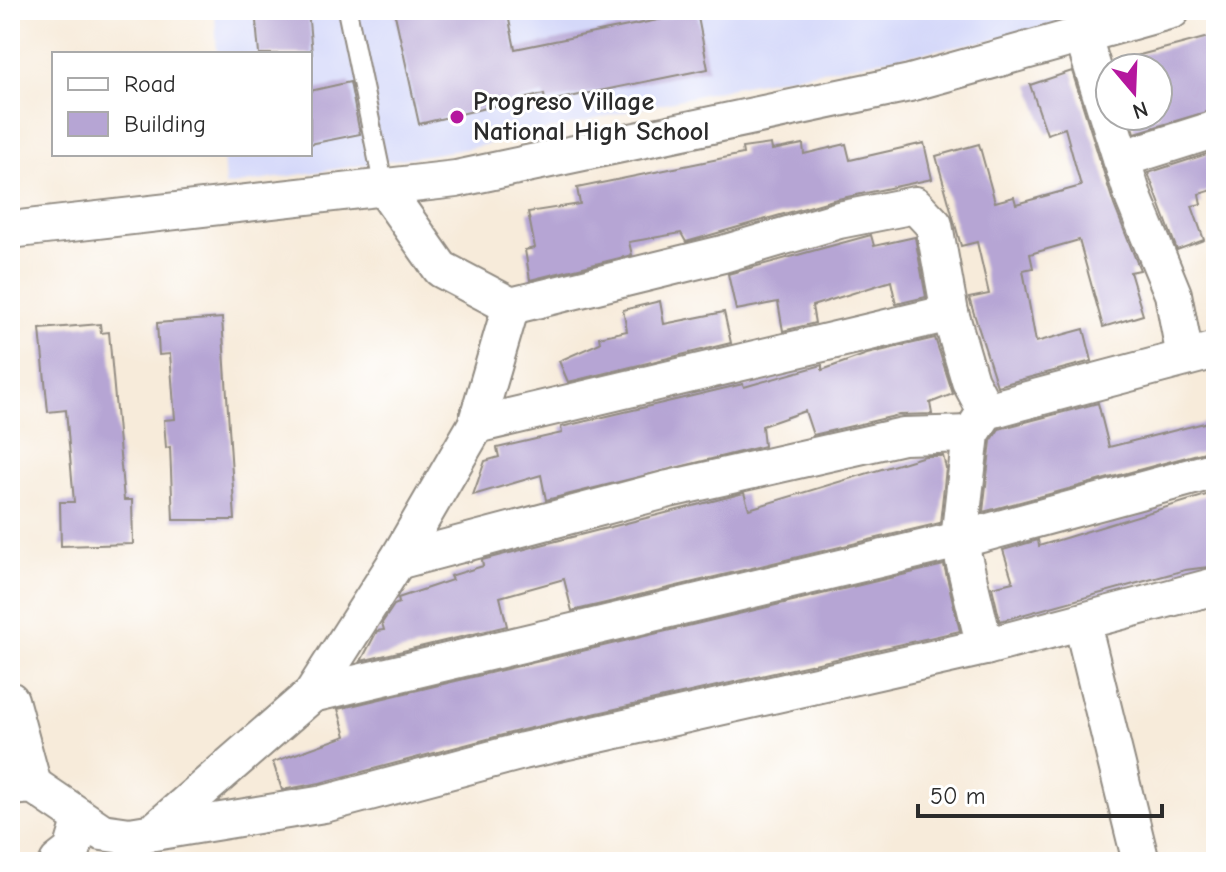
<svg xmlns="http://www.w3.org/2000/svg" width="1226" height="872" font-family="'Comic Neue',sans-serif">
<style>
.built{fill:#d4d8f9}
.building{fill:#b6a5d4}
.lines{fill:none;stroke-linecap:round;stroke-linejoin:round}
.lane-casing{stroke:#918b82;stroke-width:22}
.street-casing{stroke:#918b82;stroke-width:40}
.lane{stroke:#fff;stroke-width:18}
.street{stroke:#fff;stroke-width:36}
.poi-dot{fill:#b5179e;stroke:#fff;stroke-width:3}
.labels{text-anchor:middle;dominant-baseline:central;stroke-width:6;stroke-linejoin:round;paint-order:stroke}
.poi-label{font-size:26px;font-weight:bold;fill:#2b2b2b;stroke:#fff;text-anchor:start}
</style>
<rect width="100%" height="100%" fill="#fff"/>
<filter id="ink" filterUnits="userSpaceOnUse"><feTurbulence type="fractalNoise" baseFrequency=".0125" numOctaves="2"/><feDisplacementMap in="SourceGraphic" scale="16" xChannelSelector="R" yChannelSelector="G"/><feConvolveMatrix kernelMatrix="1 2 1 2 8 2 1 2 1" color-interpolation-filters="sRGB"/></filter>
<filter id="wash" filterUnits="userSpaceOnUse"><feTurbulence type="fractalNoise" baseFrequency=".006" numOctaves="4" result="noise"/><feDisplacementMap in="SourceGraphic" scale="32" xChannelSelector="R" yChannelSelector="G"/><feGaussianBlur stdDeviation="1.8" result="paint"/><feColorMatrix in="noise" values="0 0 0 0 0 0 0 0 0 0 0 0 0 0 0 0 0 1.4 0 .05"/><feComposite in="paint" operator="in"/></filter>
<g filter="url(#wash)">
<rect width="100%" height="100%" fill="#f7ebda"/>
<polygon class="built" points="215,10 1154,10 738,86 471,148 225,186 223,154 310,154 310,54 217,54"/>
<g id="blocks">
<g class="building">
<polygon points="255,10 308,10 312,54 259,54"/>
<polygon points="394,10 507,10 515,49 697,12 708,69 545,102 544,94 419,124"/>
<polygon points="1216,35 1216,109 1135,133 1130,116 1158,116 1158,68 1136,68 1132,57"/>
<polygon points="1072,71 1114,205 1140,270 1130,272 1143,315 1103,327 1079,240 1030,254 1033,268 1023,270 1036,342 1084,329 1092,361 997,386 969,298 989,294 977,242 961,246 936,156 979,144 995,202 1014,197 1016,204 1081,186 1065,128 1047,134 1030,85"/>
<polygon points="350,82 360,134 310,144 310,91"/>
<polygon points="924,143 932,179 833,200 686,242 681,233 629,242 632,255 530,280 525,250 535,248 528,212 580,204 577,188 743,154 742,148 771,144 772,150 803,144 804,154 846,144 850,160"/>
<polygon points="1216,151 1216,189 1199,194 1201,204 1192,206 1204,240 1177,250 1148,173"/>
<polygon points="871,235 874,246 915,237 926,297 896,304 891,281 812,306 815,323 783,331 778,302 736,310 728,274"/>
<polygon points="660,301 664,324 724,312 731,343 568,382 559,361 600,343 599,337 627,331 623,310"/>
<polygon points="222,318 235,520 173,520 170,447 166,448 164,420 175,419 170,354 159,355 157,323"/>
<polygon points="100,324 101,333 109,332 124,500 132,500 133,544 61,546 60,502 74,502 66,410 48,412 40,329"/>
<polygon points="935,338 953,394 930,403 932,414 899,415 813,435 805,411 762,426 764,446 546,500 541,475 473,495 485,461 499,457 497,448 562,433 561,427 743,384 744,387 822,365 822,370 867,354"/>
<polygon points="1098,403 1109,447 1216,420 1216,449 983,512 991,441 999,429"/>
<polygon points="925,456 943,456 946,468 940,523 572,611 564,579 500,597 507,626 361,661 377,631 384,630 382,623 394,605 399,603 398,598 452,580 450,576 483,566 482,560 744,493 749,509"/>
<polygon points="1216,492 1216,566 1185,570 1000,621 992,587 1013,582 1003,550 1038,540 1039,546"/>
<polygon points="944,565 960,631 518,731 320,783 282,790 273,762 346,736 338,709"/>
</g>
</g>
</g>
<g filter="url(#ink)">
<use href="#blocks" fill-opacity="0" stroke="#918b82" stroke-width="2"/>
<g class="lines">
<defs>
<polyline id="lane" points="347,10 384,188"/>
<g id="street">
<polyline points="1082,34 1134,199 1173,294 1185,357"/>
<polyline points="1121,159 1216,129"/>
<polyline points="384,188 441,269 511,306 723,254 839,220 915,205 934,225 950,313 970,381 986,411"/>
<polyline points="10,230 456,179 910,83 1172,10"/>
<polyline points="476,425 950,313"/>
<polyline points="397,561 669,489 903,436 971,434"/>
<polyline points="1082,623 1141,862"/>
<polyline points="985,647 959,540 971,434 986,411 1216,350"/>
<polyline points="312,694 959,540 1216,470"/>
<polyline points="10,700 33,785"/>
<polyline points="10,787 33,785 102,832 130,836 324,804 523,751 985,647 1216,586"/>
<polyline points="158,828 312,694 397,561 476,425 511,306"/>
<polyline points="58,862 72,851 81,821"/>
</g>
</defs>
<use href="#lane" class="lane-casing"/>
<use href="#street" class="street-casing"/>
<use href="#lane" class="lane"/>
<use href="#street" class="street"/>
</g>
</g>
<circle class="poi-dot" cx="457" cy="117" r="8"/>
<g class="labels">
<g class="poi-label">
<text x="473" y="102">Progreso Village<tspan x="473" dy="30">National High School</tspan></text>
</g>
</g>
<rect width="1226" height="872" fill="none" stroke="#fff" stroke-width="40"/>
<rect x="52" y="52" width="260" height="104" fill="#ffffff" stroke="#aaaaaa" stroke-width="2"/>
<rect x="68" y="78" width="40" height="12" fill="#ffffff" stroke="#aaaaaa" stroke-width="2"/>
<text x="124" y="92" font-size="24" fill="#2b2b2b">Road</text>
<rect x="68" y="112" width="40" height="24" fill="#b6a5d4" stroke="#aaaaaa" stroke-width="2"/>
<text x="124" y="132" font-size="24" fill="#2b2b2b">Building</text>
<g transform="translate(1134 92) rotate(161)"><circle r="38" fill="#ffffff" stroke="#aaaaaa" stroke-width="2"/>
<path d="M0-6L14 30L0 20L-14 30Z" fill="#b5179e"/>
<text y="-12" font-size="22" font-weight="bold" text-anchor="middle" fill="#2b2b2b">N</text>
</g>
<path d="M918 804v12h244v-12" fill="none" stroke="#2b2b2b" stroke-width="4"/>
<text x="930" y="804" font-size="24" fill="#2b2b2b" stroke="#ffffff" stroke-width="6" paint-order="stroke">50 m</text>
</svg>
